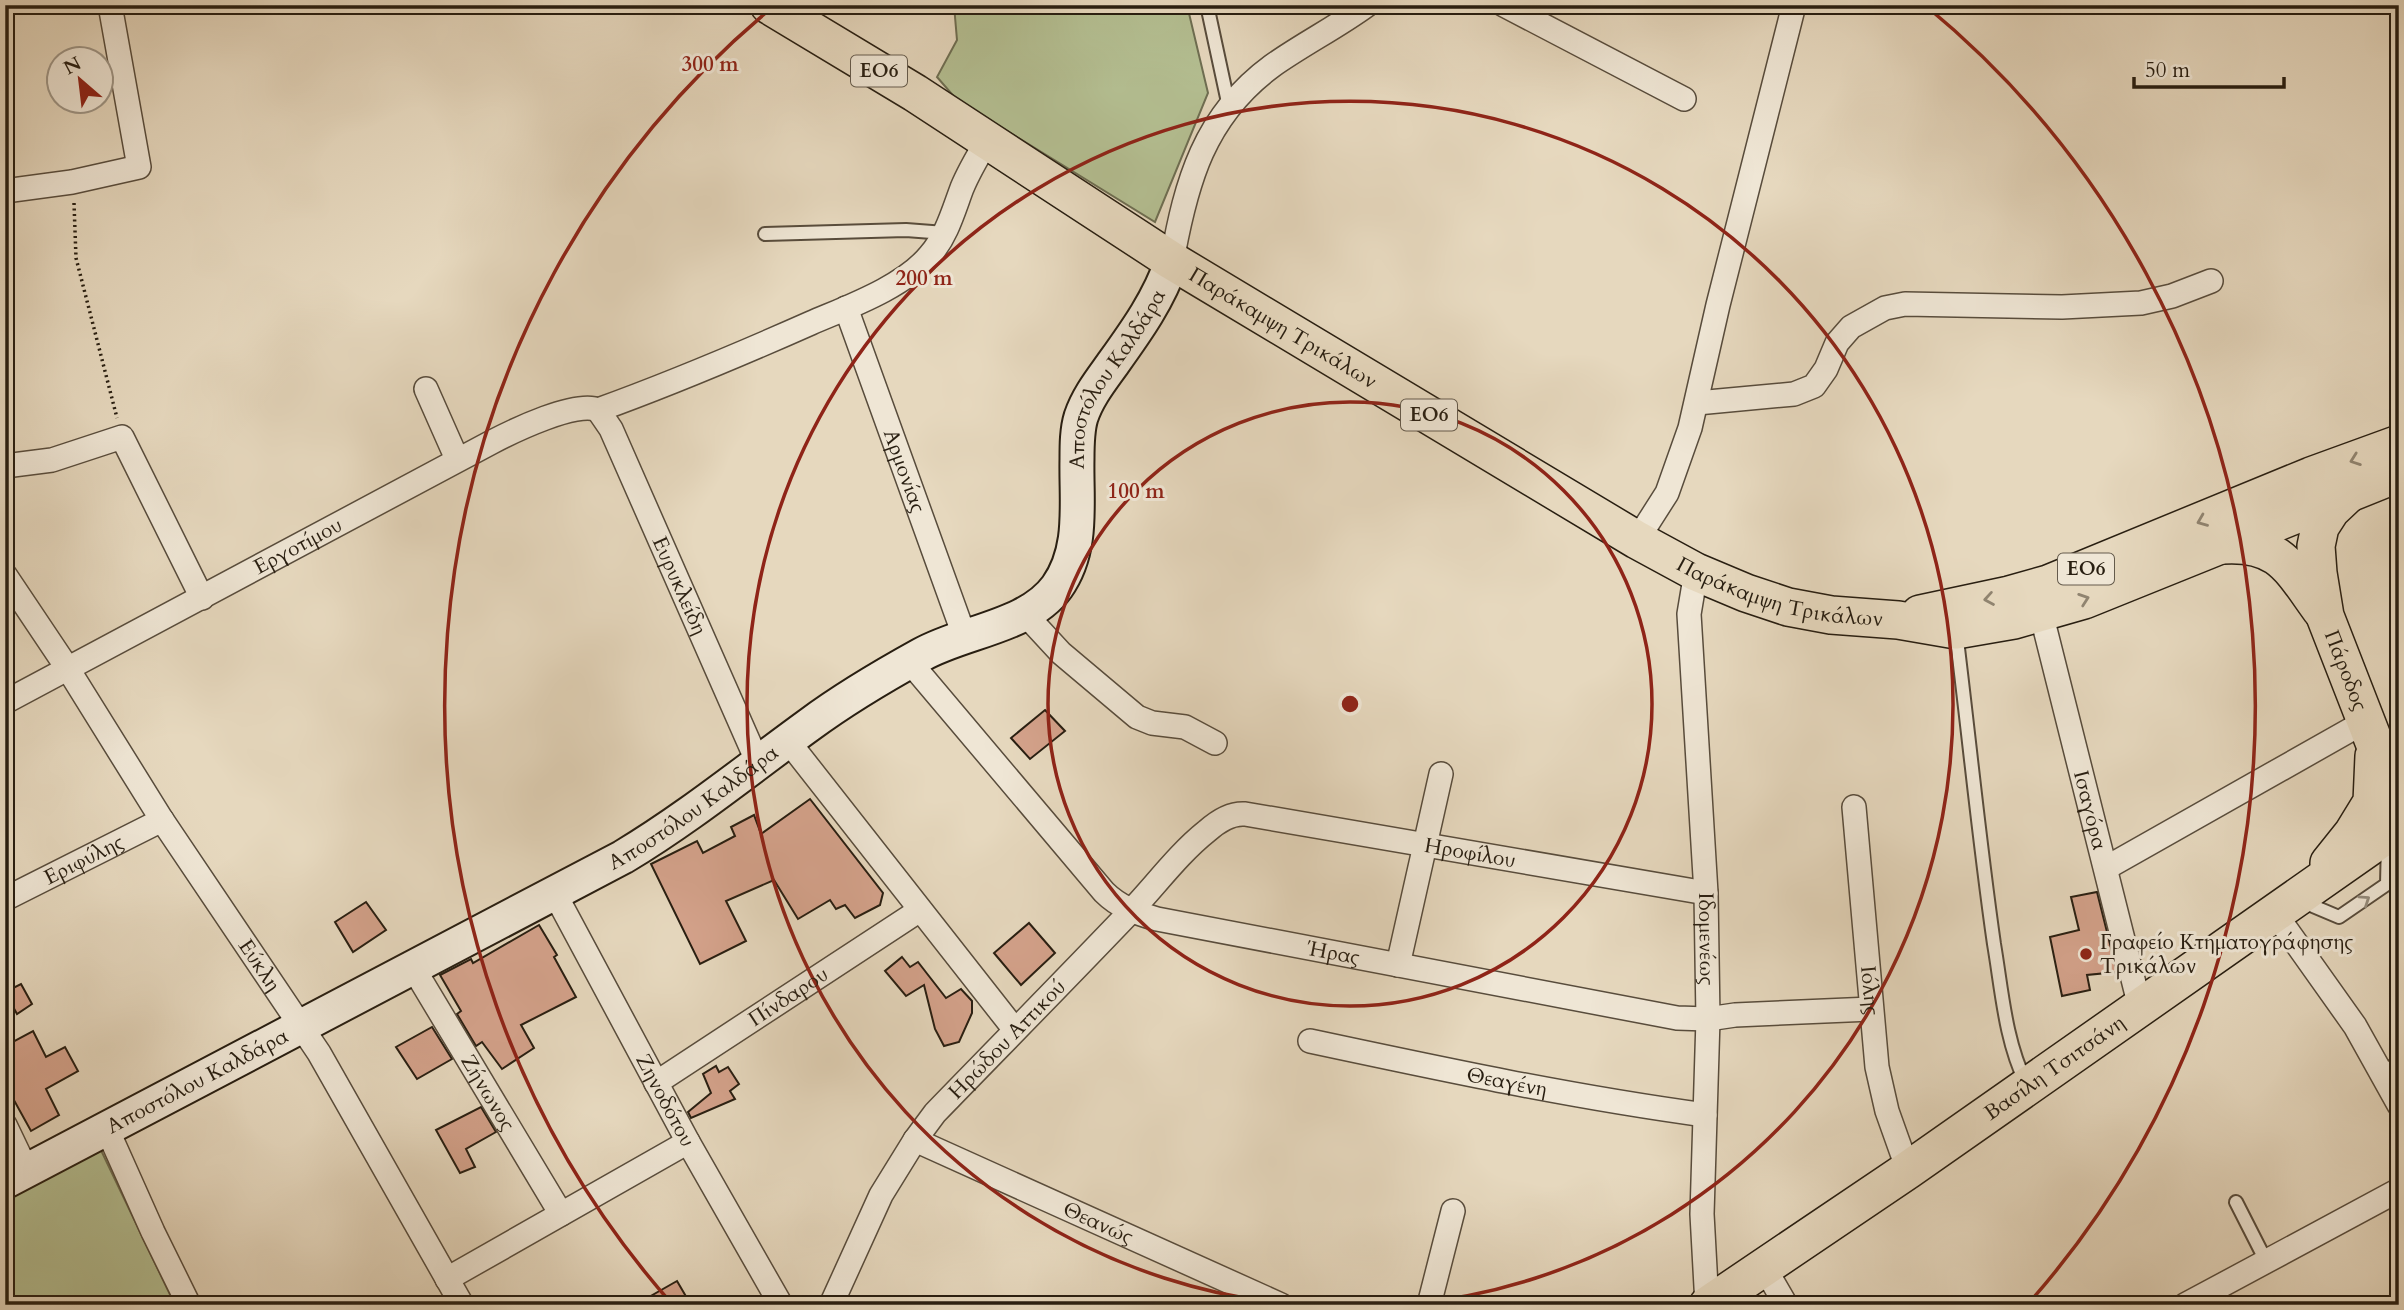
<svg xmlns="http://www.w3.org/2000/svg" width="2404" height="1310" font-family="Cardo,serif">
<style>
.green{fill:#b4bf92;stroke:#6e6e52;stroke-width:2}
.building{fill:#d4a28b;stroke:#281e11;stroke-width:2}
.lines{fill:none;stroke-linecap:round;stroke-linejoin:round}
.lane-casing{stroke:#584c3c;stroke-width:16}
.street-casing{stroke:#584c3c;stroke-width:26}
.secondary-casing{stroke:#281e11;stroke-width:37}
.primary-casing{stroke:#281e11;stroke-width:40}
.path{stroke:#281e11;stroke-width:3.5;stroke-dasharray:2 3.5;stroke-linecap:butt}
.lane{stroke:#efe6d5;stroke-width:12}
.street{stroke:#efe6d5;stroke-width:23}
.secondary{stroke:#efe6d5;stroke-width:33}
.primary{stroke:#e6d8be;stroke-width:37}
.oneway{stroke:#908470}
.oneway2{stroke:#958c7d}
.ring{fill:none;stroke:#8f2418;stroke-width:3.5}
.poi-dot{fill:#8f2418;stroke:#efe6d5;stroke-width:2.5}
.labels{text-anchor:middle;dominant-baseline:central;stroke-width:6;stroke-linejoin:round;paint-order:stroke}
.shield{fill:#efe6d5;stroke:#645a4c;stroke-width:2}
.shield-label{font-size:19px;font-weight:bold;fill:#281e11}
.street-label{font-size:21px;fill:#281e11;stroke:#efe6d5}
.poi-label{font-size:21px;fill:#281e11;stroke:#efe6d5;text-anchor:start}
.centre{fill:#8f2418;stroke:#efe6d5;stroke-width:3.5}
.ring-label{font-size:21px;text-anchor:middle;font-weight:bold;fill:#8f2418;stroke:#efe6d5;stroke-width:6;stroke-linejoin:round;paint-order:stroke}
</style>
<rect width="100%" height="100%" fill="#e6d8be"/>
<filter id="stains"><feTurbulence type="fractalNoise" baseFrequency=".00286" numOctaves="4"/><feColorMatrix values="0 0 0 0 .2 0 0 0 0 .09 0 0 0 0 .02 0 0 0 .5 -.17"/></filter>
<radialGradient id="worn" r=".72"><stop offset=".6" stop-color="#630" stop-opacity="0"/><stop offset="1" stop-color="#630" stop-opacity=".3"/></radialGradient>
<g class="green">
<polygon points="954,5 1187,5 1208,93 1155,222 957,100 937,77 957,40"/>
<polygon points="99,1146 175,1305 5,1305 5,1196"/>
</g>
<g class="building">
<polygon points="1045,710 1065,731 1030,759 1011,738"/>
<polygon points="810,799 883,893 880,905 855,918 845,905 836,909 830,900 798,919 774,880 726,901 746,941 700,964 651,864 697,841 703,853 735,836 731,827 754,815 761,834"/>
<polygon points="2097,892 2117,972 2087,975 2090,990 2062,996 2050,937 2079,930 2071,897"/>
<polygon points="366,902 386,930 353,952 335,922"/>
<polygon points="1029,923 1055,953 1021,985 994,953"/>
<polygon points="539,925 557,955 554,957 576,997 521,1025 534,1048 502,1069 482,1042 476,1046 457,1014 461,1011 440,975 471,959 473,963"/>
<polygon points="902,957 910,967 918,962 946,998 961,989 972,1001 972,1013 959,1042 944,1046 935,1029 924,985 906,996 885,971"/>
<polygon points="21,984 32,1004 17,1014 5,992"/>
<polygon points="432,1027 452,1059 417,1079 396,1047"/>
<polygon points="33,1031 46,1057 65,1047 78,1071 46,1089 59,1115 31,1131 5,1084 5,1046"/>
<polygon points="716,1066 719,1072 728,1067 739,1084 730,1091 735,1099 691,1118 688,1112 711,1093 703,1074"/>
<polygon points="481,1107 496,1132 466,1149 475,1167 460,1173 436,1130"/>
<polygon points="677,1281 691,1305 635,1305"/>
</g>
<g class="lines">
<defs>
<g id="lane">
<polyline points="1207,5 1229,107"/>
<polyline points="765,234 906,230 945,233"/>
<path d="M1956,632C1969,736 1979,840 1994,944C2002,991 2005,1040 2026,1083"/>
<polyline points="2301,901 2339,917 2387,884 2388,841"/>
<polyline points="2383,1074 2399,1061"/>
<polyline points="2236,1202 2266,1261"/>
</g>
<g id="street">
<polyline points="1504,5 1684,99"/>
<polyline points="5,191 72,182 139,167 110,5"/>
<path d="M1172,261C1186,182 1204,116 1272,66C1303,44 1337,27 1367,5"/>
<path id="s1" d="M846,308L964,635"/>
<polyline points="426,389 457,459"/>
<polyline points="1697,403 1794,394 1814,386 1826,369 1837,343 1851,327 1885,308 1905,304 2062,307 2141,303 2172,296 2211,281"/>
<path d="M598,410C670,384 741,354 811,323C848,307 904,287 930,255C947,235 953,212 962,188C969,171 978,156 987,141"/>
<path id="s2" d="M598,410L611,429L758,763"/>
<polyline points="5,466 52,460 122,437 202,598"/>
<polyline points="1637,540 1667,493 1690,428 1718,305 1794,5"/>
<path id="s3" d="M1696,572L1689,614L1706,893L1708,1019L1702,1214L1707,1305"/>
<path id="s4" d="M5,575L68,669L162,820L319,1053L462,1305"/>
<path id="s5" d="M2041,613L2140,1007"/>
<polyline points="1025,614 1061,653 1137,717 1152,723 1185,727 1215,743"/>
<path id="s6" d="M909,661L1104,892C1119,907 1136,913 1157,919L1677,1018L1708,1019L1735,1015L1871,1009"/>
<path id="s7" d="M5,702L492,442C513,431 577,400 598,410"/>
<polyline points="788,741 1015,1030"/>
<path id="s8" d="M1854,807L1877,1067L1887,1111L1908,1170"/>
<polyline points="2106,868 2366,721"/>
<path id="s9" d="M555,894L688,1142L781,1305"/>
<path id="s10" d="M5,899L162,820"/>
<polyline points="2274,912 2355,1026 2399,1105"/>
<polyline points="1398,965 1441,774"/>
<path id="s11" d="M414,969L561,1214"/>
<path id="s12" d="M1310,1041C1441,1069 1572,1097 1705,1115"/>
<path id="s13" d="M656,1083L920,910"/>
<polyline points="5,1125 27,1171"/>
<polyline points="107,1129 153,1232 189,1305"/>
<path id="s14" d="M915,1140L1281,1305"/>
<polyline points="1764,1267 1786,1305"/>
<polyline points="447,1279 688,1142"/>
<path id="s15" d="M831,1305L881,1195L915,1140L935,1113C1000,1046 1065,980 1129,913C1155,886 1178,854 1207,831C1217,822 1231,813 1245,814L1706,893"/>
<polyline points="1429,1305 1453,1211"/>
<polyline points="2185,1305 2399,1190"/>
</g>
<g id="secondary">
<path id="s16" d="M5,1182L623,857C688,818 747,770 809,725C844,699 883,676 921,655C963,631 1028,627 1057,587C1084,549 1076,503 1077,459C1077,445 1077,430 1081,417C1088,396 1102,379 1114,362C1137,330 1159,299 1172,261"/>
</g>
<g id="primary">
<path id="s17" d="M769,5L915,93L1172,261L1637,540L1696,572L1746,593L1788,607L1831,615L1898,620L1956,630L2014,620L2084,600L2399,473"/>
<path id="s18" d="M2348,494L2331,510L2320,527L2316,546L2318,573L2325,616L2399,806"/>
<path d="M2222,545C2280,541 2291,569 2321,610"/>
<polyline points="1920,614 2009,595 2048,584 2311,476 2399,444"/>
<polyline points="2329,863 2353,833 2372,802 2374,756"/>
<path id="s19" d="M1708,1305L1908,1170L2399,826"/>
</g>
</defs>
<use href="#lane" class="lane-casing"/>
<use href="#street" class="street-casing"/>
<use href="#secondary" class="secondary-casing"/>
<use href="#primary" class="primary-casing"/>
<polyline class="path" points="74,203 76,258 117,418"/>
<use href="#lane" class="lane"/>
<use href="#street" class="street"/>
<use href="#secondary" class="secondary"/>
<use href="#primary" class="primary"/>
</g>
<defs><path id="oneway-chevron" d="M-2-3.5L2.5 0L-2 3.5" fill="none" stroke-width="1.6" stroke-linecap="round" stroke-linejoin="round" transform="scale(1.75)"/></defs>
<g class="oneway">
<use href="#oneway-chevron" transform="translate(2355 460) rotate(160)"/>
<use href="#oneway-chevron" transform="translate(2202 521) rotate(158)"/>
<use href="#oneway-chevron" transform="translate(1989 599) rotate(170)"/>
<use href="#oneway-chevron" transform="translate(2084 599) rotate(-19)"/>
</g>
<use class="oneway2" href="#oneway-chevron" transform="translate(2365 900) rotate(-34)"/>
<g class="ring">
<circle cx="1350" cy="704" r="302"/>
<path d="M1297 1305A603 603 0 1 1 1403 1305"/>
<path d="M672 1304A905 905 0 0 1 774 6M1926 6A905 905 0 0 1 2028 1304"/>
</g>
<circle class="poi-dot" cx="2086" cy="954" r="7"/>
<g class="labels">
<g class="shield">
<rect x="851" y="55.5" width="56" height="31" rx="5"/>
<rect x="1401" y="399.5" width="56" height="31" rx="5"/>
<rect x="2058" y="553.5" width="56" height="31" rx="5"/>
</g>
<g class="shield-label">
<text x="879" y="71">ΕΟ6</text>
<text x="1429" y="415">ΕΟ6</text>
<text x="2086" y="569">ΕΟ6</text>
</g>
<g class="street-label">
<text stroke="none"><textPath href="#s17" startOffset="607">Παράκαμψη Τρικάλων</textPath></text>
<text stroke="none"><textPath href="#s16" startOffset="1435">Αποστόλου Καλδάρα</textPath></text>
<text stroke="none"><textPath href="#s1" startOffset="173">Αρμονίας</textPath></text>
<text stroke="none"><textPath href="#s7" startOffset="332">Εργοτίμου</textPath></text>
<text stroke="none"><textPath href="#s2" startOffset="194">Ευρυκλείδη</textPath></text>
<text stroke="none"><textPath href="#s17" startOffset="1174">Παράκαμψη Τρικάλων</textPath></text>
<text stroke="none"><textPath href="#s18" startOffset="192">Πάροδος</textPath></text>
<text stroke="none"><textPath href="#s16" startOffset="784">Αποστόλου Καλδάρα</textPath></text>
<text stroke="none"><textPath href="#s5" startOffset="203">Ισαγόρα</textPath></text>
<text stroke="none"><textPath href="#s15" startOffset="882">Ηροφίλου</textPath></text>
<text stroke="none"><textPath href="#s10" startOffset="88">Εριφύλης</textPath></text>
<text stroke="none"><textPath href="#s3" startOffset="368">Ιδομενέως</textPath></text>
<text stroke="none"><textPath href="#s6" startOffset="542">Ήρας</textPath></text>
<text stroke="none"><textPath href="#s4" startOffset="466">Εύκλη</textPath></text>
<text stroke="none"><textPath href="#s8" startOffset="184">Ιόλης</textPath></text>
<text stroke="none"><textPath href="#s13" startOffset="158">Πίνδαρου</textPath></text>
<text stroke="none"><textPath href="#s15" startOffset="322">Ηρώδου Αττικού</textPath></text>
<text stroke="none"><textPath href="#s19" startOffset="420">Βασίλη Τσιτσάνη</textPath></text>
<text stroke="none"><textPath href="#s16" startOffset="217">Αποστόλου Καλδάρα</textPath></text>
<text stroke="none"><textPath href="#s12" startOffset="201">Θεαγένη</textPath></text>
<text stroke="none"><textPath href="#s11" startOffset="144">Ζήνωνος</textPath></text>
<text stroke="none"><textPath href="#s9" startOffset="234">Ζηνοδότου</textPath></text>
<text stroke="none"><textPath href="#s14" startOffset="201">Θεανώς</textPath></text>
</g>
<g class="poi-label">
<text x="2100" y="942">Γραφείο Κτηματογράφησης<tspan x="2100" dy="24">Τρικάλων</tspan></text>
</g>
</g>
<circle cx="1350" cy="704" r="10" class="centre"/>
<g class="ring-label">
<text x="710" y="71">300 m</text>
<text x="924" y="285">200 m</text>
<text x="1136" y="498">100 m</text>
</g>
<rect width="2404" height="1310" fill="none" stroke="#e6d8be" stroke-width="28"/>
<rect x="7" y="7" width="2390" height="1296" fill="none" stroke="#281e11" stroke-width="3.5"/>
<rect x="14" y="14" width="2376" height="1282" fill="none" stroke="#281e11" stroke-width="2"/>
<g transform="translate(80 80) rotate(332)"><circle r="33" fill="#efe6d5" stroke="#9f9687" stroke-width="2"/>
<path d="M0-5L12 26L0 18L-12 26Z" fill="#8f2418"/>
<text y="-10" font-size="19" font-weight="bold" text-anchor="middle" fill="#281e11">N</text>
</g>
<path d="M2134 77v10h150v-10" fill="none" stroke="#281e11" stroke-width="3.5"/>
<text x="2145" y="77" font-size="21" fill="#281e11" stroke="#efe6d5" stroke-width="5" paint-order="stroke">50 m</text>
<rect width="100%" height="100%" filter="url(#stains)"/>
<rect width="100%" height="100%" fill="url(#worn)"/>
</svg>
